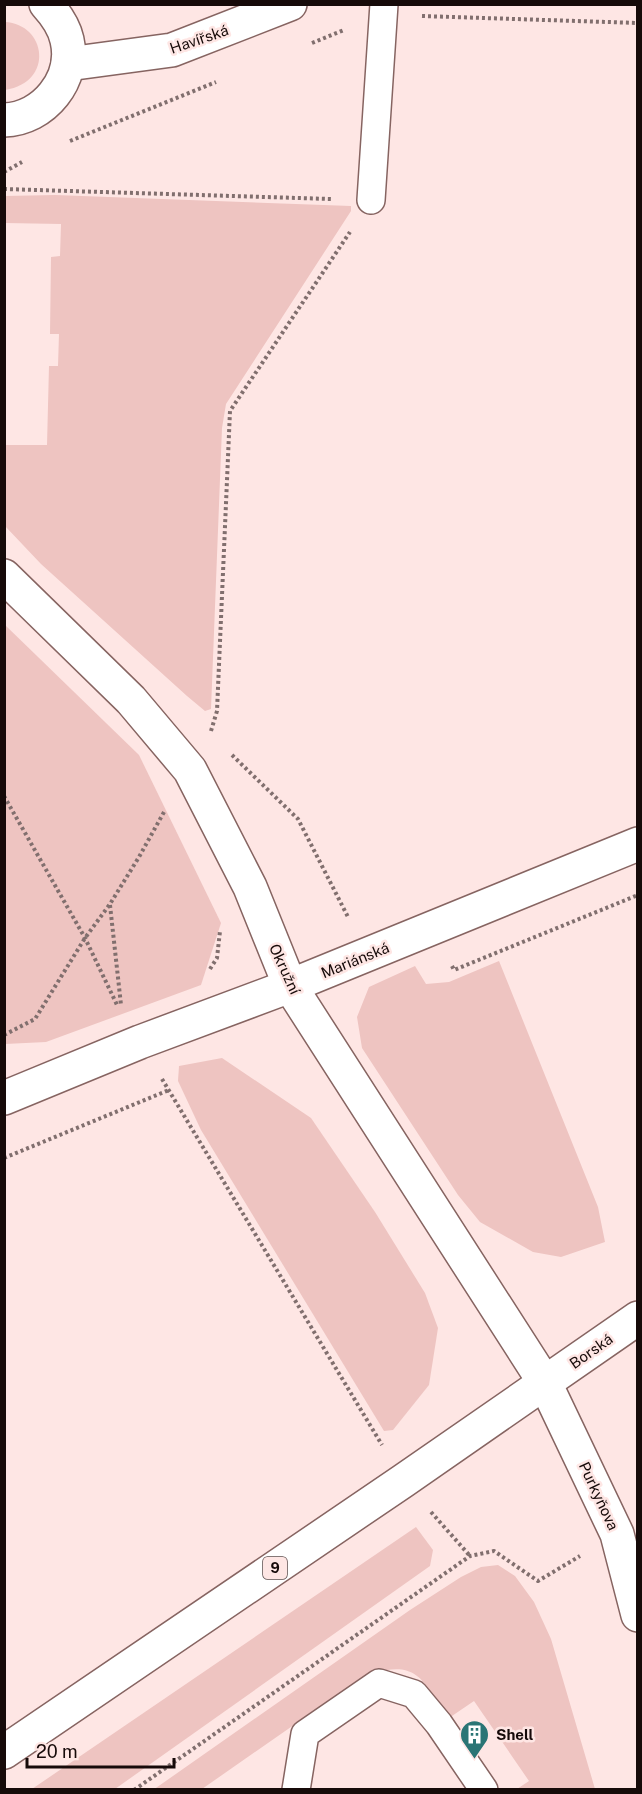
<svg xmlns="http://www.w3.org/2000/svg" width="642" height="1794" font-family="'Public Sans',sans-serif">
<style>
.green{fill:#eec4c1}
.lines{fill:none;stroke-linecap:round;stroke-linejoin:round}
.service-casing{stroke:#866461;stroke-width:30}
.minor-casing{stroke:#866461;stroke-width:36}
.primary-casing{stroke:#866461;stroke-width:36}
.path{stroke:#816f6e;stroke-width:4;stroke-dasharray:3 3;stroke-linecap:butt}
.service{stroke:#fff;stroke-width:27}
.minor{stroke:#fff;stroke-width:33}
.primary{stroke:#fff;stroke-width:33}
.labels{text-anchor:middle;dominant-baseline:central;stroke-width:5;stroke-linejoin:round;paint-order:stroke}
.shield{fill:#fee6e4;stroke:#5c4c4b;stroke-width:1.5}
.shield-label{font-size:14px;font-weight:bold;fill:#160a09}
.street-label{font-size:15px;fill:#160a09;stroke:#fee6e4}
.poi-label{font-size:15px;font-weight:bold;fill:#160a09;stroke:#fee6e4;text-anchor:start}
</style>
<rect width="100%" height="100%" fill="#fee6e4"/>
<g class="green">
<path d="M5,22C46,24 55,82 5,90Z"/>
<polygon points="55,195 351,206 351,211 226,404 222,428 211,709 205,711 187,696 41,564 5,526 5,445 47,445 49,366 58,366 59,334 50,334 51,257 60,256 61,224 5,223 5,196"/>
<polygon points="4,624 139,755 221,923 201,985 46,1042 5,1044"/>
<polygon points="499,961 598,1207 605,1242 561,1257 533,1252 480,1222 458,1195 362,1048 357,1017 369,987 415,966 426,984 449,982"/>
<polygon points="222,1058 311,1118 375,1212 425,1293 438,1328 429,1385 393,1430 384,1431 201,1130 178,1081 179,1066"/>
<polygon points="416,1527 433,1550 430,1566 115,1789 32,1789"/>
<path d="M498,1565L515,1576L534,1602L551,1639L595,1789H517L529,1781L474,1701L449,1718C441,1707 426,1682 417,1676C399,1662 374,1673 357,1681L202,1789L153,1790L410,1610L461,1577L481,1567Z"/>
</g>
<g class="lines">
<defs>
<g id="service">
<polyline points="371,200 384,4"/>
<polyline points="296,1790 305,1734 379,1683 414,1694 439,1724 484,1790"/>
</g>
<g id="minor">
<polyline points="68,64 172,50 290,4"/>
<path d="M4,120C44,119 76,79 67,40C64,26 56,15 46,4"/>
<polyline points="4,576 131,700 190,770 250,887 290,986 545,1383 617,1534 638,1615"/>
<polyline points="4,1098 140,1042 290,986 638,844"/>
</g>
<polyline id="primary" points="4,1752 403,1481 638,1318"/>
</defs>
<use href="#service" class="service-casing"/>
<use href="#minor" class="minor-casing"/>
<use href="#primary" class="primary-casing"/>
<g class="path">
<polyline points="422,16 638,23"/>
<polyline points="312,43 344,30"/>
<polyline points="70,141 216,82"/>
<polyline points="4,172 22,162"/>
<polyline points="4,189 331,199"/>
<polyline points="211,731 217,711 230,411 350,232"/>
<polyline points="232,755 298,819 348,917"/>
<polyline points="4,796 85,938 118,1007"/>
<polyline points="110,905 121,1005"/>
<polyline points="452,966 454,970 638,895"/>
<polyline points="210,969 217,958 220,931"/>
<polyline points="4,1035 35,1019 85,938 110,904 139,857 164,812"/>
<polyline points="162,1079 382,1445"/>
<polyline points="4,1158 169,1090"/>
<polyline points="431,1512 470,1556"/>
<polyline points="134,1790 470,1556 494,1551 538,1581 580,1556"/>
</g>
<use href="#service" class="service"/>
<use href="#minor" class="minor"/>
<use href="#primary" class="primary"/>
</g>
<defs>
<symbol id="building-pin" viewBox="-11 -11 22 30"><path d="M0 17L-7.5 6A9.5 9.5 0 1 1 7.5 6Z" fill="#2a7575" stroke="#fee6e4"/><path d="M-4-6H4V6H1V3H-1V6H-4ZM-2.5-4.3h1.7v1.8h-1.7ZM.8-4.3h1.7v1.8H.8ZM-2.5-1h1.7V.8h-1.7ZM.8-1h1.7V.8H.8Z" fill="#fff"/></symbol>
</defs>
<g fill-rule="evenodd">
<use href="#building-pin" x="458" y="1718" width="33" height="45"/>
</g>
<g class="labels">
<rect class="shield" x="263" y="1557" width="24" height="22" rx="4.5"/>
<g class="shield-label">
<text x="275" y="1568">9</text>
</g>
<g class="street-label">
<text transform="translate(199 39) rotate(-19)">Havířská</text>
<text transform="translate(355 960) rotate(-22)">Mariánská</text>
<text transform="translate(285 969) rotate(65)">Okružní</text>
<text transform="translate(591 1351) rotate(-35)">Borská</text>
<text transform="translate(599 1496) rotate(65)">Purkyňova</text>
</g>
<g class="poi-label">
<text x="496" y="1734">Shell</text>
</g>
</g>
<rect width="642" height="1794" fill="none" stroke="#160a09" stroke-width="12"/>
<path d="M27 1758v9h147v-9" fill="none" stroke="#160a09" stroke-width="3"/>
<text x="36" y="1758" font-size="18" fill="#160a09" stroke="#fee6e4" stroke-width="4.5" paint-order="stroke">20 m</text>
</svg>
